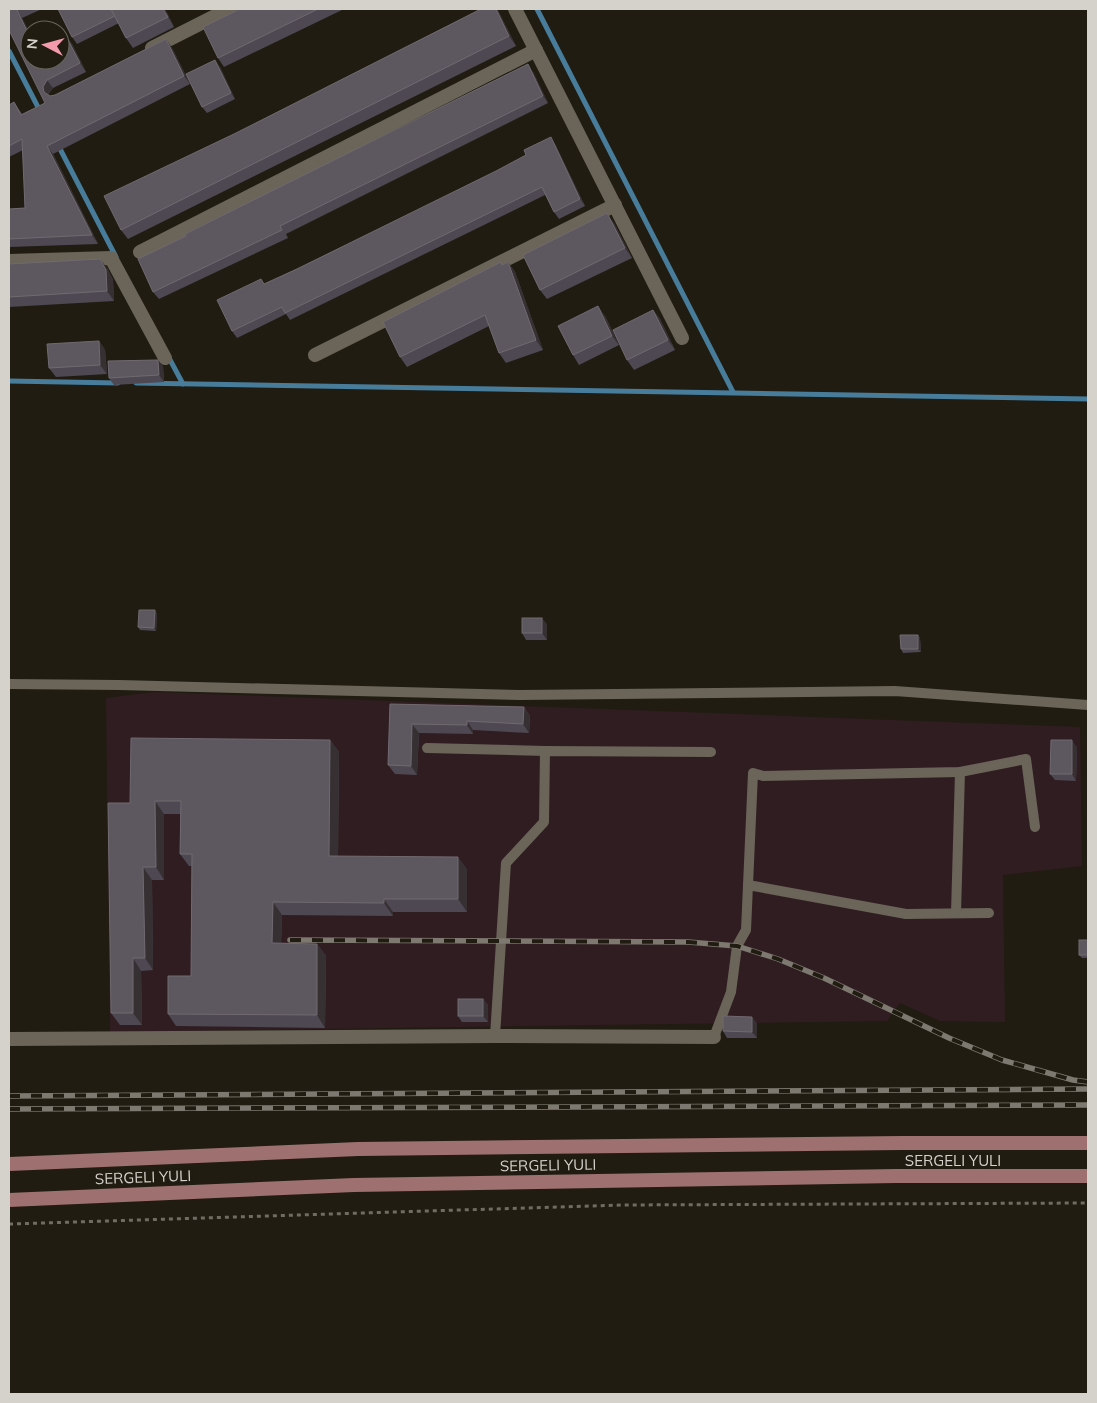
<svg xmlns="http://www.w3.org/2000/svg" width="1097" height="1403" font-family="Mulish,sans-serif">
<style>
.industrial{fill:#301d21}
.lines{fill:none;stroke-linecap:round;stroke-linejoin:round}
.stream{stroke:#487c9b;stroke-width:5}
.path{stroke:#706c63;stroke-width:3;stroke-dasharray:4 4;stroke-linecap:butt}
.service{stroke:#6a6558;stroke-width:10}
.minor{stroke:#6a6558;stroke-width:14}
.primary{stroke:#9e706f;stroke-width:14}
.rail-casing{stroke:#7d7970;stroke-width:5.5}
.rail{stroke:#201c11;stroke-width:4;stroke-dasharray:11;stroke-linecap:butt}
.wall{fill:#4e4852}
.shaded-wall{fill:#363033}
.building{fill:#5d575f;stroke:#706a70}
.labels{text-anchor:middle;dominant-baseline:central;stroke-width:5;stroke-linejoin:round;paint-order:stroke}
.street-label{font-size:15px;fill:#d5d2cb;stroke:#201c11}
</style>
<rect width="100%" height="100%" fill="#201c11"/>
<polygon class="industrial" points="154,692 1080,727 1082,866 1003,875 1005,1022 940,1021 900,1003 887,1021 110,1032 106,698"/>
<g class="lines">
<g class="stream">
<polyline points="537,9 733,392"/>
<polyline points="9,51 40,111"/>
<polyline points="58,145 116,257"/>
<polyline points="168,356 183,384"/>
<polyline points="9,381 118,383"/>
<polyline points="136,383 1088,399"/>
</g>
<polyline class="path" points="9,1224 622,1205 1088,1203"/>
<g class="service">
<polyline points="9,684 119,685 519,695 895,691 1088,705"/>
<polyline points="427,748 545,751"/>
<polyline points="748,885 906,914 989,913"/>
<polyline points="956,913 960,772"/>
<polyline points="495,1036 506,863 544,822 545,751 711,752"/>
<polyline points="714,1037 731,992 737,946 746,930 753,773 763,776 960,772 1026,759 1035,827"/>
</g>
<g class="minor">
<polyline points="515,9 682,338"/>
<polyline points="152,48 229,9"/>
<polyline points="140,252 536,50"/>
<polyline points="9,261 111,258 165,358"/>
<polyline points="315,355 615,205"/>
<polyline points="9,1039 495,1036 714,1037"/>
</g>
<g class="primary">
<polyline points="9,1164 358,1149 902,1143 1088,1143"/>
<polyline points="9,1200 354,1185 896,1176 1088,1176"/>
</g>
<defs>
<g id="rail">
<polyline points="290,940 688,942 737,946 778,959 824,978 949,1038 1002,1060 1073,1080 1088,1082"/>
<polyline points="9,1096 1088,1089"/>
<polyline points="9,1109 1088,1105"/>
</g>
</defs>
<use href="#rail" class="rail-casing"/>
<use href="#rail" class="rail"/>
</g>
<g class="wall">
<polygon points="9,9 42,9 22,18 30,34 30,60 66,36 72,44 86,72 53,88 48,95 50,96 55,95 166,39 172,48 190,84 53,154 98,244 9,247 9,209 25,208 23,150 9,157 9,105 14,102 22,114 45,103"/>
<polygon points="58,9 165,9 174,27 133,48 126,38 119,23 77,44 72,37"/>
<polygon points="240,9 344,9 224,67 218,58"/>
<polygon points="481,9 497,9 516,46 128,239 121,230 236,133"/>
<polygon points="220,67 235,99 207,113 202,107"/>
<polygon points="533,72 548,103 286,234 288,238 159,299 153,292"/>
<polygon points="555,144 585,206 559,219 554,212 545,195 290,320 286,314 237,338 232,331 265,284"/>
<polygon points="614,223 632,258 547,299 540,290"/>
<polygon points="508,262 515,272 543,350 506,363 499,353 489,326 407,367 400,357 502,265"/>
<polygon points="9,264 107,268 113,280 114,301 9,307"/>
<polygon points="653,310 660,319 675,350 634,370 627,360"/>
<polygon points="605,316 619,345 579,365 573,355"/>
<polygon points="99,341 105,350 107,374 56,377 49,368"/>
<polygon points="163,366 164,382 114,385 109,378"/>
<polygon points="155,610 157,614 156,631 140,630 138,627"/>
<polygon points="547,624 547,640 526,640 522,633"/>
<polygon points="918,635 920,638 921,652 903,653 901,649"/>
<polygon points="390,704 524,707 530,716 529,733 473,730 473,734 419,733 417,775 395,774 388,765"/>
<polygon points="330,740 339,752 338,856 467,869 467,912 393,912 393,916 282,915 281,943 317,944 326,956 325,1028 176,1026 168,1014 191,976 192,866 189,866 180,854 180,814 164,814 164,880 152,880 153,970 141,971 142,1025 120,1025 111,1013 130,803"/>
<polygon points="1077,747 1076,781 1055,780 1050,774"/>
<polygon points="1088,940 1088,958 1082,958 1079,955"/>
<polygon points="483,999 488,1005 488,1022 462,1022 458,1016"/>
<polygon points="757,1023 757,1038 727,1038 723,1031"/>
</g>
<g class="shaded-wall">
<polygon points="163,9 165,9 174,27 168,17"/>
<polygon points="496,9 497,9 499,12 516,46 509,36"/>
<polygon points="17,10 22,18 30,34 30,37"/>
<polygon points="66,36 72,44 86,72 80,63"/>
<polygon points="166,39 172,48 190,84 184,76"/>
<polygon points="215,60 220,67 235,99 231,93"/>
<polygon points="528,64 533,72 548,103 543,96"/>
<polygon points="47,80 53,88 48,95 44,92 43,87"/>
<polygon points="551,137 555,144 585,206 580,199"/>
<polygon points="47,146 53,154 98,244 92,235"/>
<polygon points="607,213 614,223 632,258 625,248"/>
<polygon points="100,259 107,268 113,280 114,301 107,291"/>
<polygon points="508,262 515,272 543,350 536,340"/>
<polygon points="598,306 605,316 619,345 612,336"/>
<polygon points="653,310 660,319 675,350 668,340"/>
<polygon points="99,341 105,350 107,374 100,365"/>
<polygon points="158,360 163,366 164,382 159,375"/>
<polygon points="155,610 157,614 156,631 154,628"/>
<polygon points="542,618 547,624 547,640 542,633"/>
<polygon points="918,635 920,638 921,652 918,649"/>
<polygon points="524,707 530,716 529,733 523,724"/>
<polygon points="467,721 473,730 473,734 467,725"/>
<polygon points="412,724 419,733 417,775 411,766"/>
<polygon points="330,740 339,752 338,868 329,856"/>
<polygon points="1072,740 1077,747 1076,781 1072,774"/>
<polygon points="155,801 164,814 164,880 156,867"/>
<polygon points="458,857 467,869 467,912 458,899"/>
<polygon points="143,867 152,880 153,970 145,958"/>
<polygon points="384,899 393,912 393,916 384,903"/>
<polygon points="273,902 282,915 281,956 272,943"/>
<polygon points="317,944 326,956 325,1028 317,1015"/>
<polygon points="133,958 141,971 142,1025 133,1013"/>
<polygon points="483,999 488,1005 488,1022 483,1016"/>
<polygon points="752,1017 757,1023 757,1038 752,1032"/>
</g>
<g class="building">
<polygon points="9,9 19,9 17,10 30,37 30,60 60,60 60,39 66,36 80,63 47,80 43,87 44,92 50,96 55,95 166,39 184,76 47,146 92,235 9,239 9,209 25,208 22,139 9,146 9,105 14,102 21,115 45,103 9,30"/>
<polygon points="58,9 111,9 115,16 72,37"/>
<polygon points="111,9 163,9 168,17 126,38"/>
<polygon points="240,9 318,9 218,58 203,27"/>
<polygon points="481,9 496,9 509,36 121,230 104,196 236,133"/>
<polygon points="215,60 231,93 202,107 186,74"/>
<polygon points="528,64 543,96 280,226 282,230 153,292 138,259 186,236 185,234"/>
<polygon points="551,137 580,199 554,212 542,187 285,313 282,307 232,331 217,300 261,279 264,284 297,269 496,171 526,155 524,150"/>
<polygon points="607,213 625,248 540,290 523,255"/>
<polygon points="100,259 106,270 107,291 9,297 9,264"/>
<polygon points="501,262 502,265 508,262 536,340 499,353 485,315 400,357 383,322"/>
<polygon points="598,306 612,336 573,355 558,326"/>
<polygon points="653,310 668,340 627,360 613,330"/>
<polygon points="99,341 100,365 49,368 47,344"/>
<polygon points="158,360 159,375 109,378 108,361"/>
<polygon points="139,610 155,610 154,628 138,627"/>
<rect x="522" y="618" width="20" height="15"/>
<polygon points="900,635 918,635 918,649 901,649"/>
<polygon points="390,704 524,707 523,724 467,721 467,725 412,724 411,766 388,765"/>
<polygon points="131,738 330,740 329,856 458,857 458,899 384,899 384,903 273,902 272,943 317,944 317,1015 168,1014 168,976 191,976 192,854 180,854 181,801 155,801 156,867 143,867 145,958 133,958 133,1013 111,1013 108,803 130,803"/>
<polygon points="1051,740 1072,740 1072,774 1050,774"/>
<rect x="1079" y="940" width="9" height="15"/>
<rect x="458" y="999" width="25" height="17"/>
<polygon points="723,1016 752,1017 752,1032 723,1031"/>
</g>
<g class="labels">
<g class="street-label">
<text x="953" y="1160">SERGELI YULI</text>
<text transform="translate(548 1165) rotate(-1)">SERGELI YULI</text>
<text transform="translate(143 1177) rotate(-2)">SERGELI YULI</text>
</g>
</g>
<rect width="1097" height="1403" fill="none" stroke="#d5d2cb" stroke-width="20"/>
<g transform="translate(45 45) rotate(276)"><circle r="24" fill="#201c11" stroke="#68655b"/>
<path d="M0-4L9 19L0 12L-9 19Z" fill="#f39aac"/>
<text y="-8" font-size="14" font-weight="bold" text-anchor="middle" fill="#d5d2cb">N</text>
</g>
</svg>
